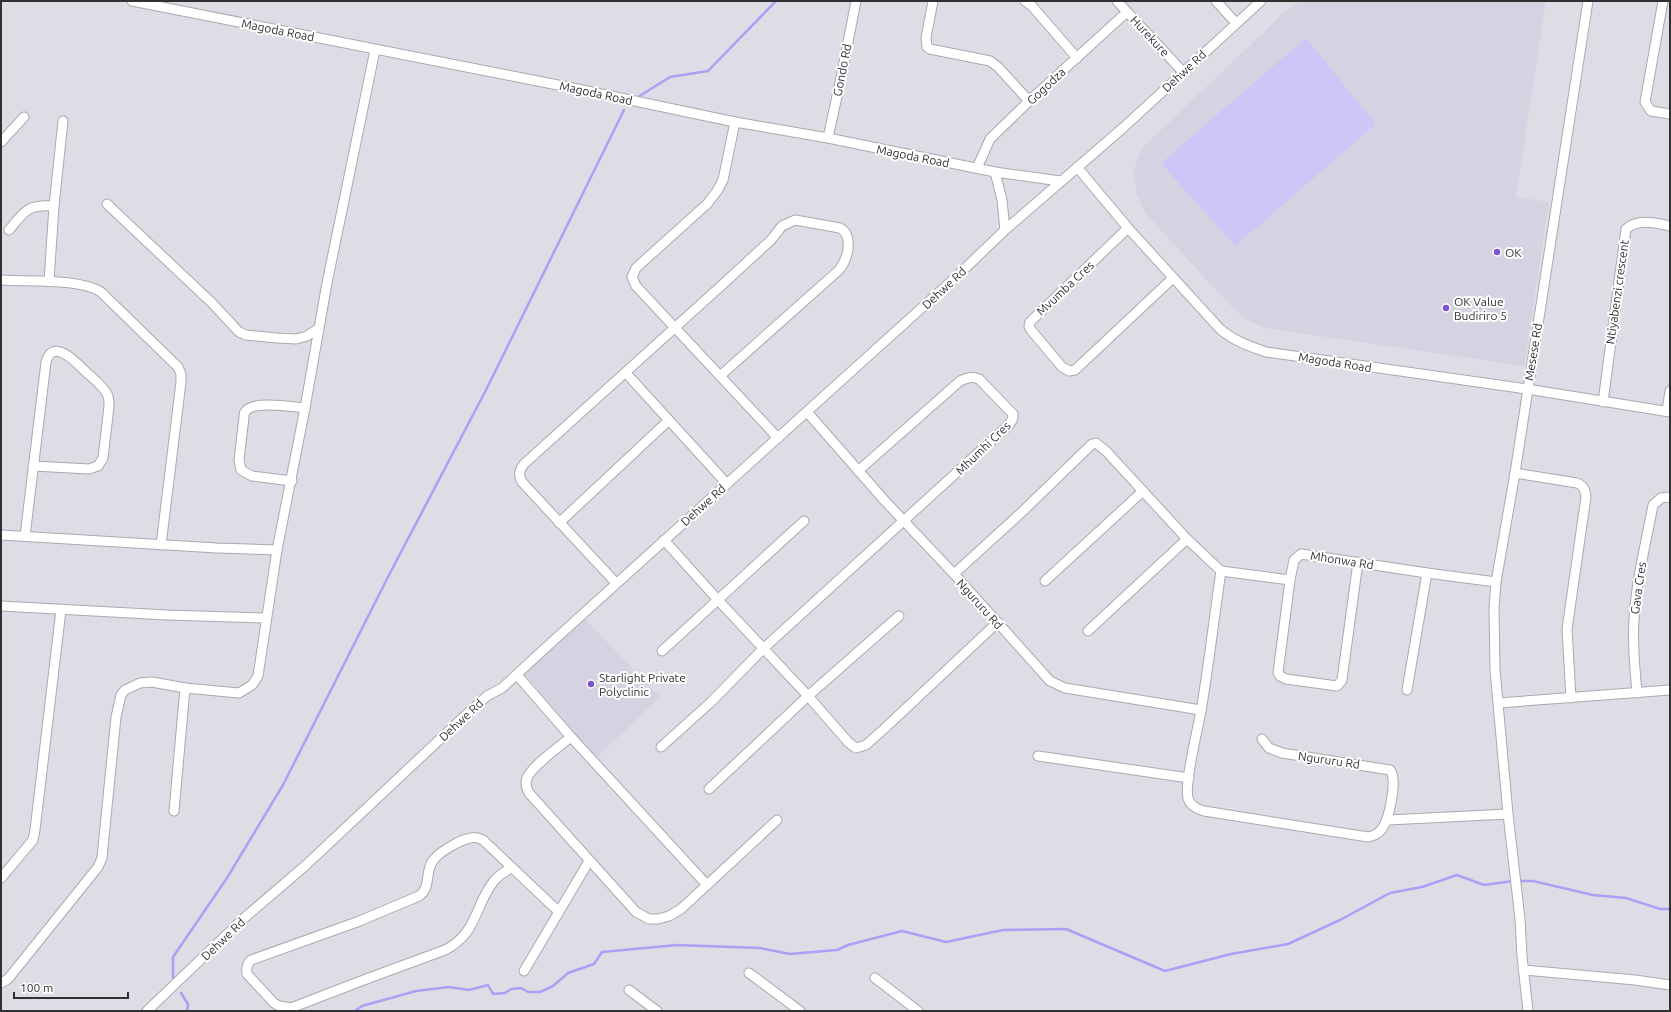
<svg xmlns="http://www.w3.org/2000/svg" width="1671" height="1012" font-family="Ubuntu,sans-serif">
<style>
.built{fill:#d5d2e1}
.green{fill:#cfc5f7}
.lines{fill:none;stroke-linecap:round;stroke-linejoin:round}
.stream{stroke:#b29df6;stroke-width:2.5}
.minor-casing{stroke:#aaa9b0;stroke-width:11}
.minor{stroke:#fff;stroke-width:9}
.poi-dot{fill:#7c56d0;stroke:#fff;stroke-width:1.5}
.labels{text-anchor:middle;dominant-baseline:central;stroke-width:4;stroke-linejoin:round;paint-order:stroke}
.street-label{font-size:12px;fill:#302f32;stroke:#fff}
.poi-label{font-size:12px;fill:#302f32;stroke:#fff;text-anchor:start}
</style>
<rect width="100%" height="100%" fill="#dedde5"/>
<g class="built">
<polygon points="1300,1 1546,1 1516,197 1549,202 1524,366 1265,328 1245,319 1227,302 1146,214 1137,195 1134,169 1141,149 1289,8"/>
<polygon points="583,617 660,697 596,758 523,672"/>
</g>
<polygon class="green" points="1306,38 1376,124 1235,246 1161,163"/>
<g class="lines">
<g class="stream">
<polyline points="638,97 670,77 708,71 776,1"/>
<polyline points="1518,881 1533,881 1593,895 1626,898 1660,909 1670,909"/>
<polyline points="173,978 173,957 227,878 283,785 389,575 486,390 624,110"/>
<polyline points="181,993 188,1004 187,1011"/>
<polyline points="355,1011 362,1006 416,991 449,987 469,990 488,985 493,994 505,993 511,989 521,988 528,992 540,992 553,986 568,973 594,964 602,952 677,945 760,948 790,954 837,950 848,945 902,931 946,942 1003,930 1066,929 1165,971 1231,954 1288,944 1340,920 1390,893 1422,887 1457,875 1484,885 1513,881"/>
</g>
<defs>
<g id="minor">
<polyline points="132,1 573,88 735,122 828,138 995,172 1060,181"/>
<polyline points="933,1 926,38 927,47 930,49 990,61 998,67 1029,101"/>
<polyline points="1025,1 1032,6 1077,58"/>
<polyline points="1117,1 1183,72"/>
<polyline points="1216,1 1236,23"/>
<polyline points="1663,1 1645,102 1651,111 1670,114"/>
<polyline points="735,122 723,180 717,191 707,204 636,268 632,277 636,286 778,438"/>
<polyline points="828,138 842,73 856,1"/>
<polyline points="1,142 24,117"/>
<path d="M1077,167L1128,228L1220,329C1234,341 1249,346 1266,352L1527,389L1670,412"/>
<polyline points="977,168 990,139 1029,101 1127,12"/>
<polyline points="995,172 1002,200 1005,230"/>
<polyline points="107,204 212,303 239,332 246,335 277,338 296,339 307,336 319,328"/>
<polyline points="1128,228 1030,322 1029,326 1031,330 1062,367 1069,371 1075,370 1173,278"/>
<path d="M9,230C25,211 27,204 54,206"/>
<path d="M1,280C28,282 79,278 101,292L178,367L181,374V382L161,545"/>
<polyline points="49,281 54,206 63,121"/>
<polyline points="626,373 727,484"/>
<path d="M1603,402L1626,229C1638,218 1656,223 1670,226"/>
<polyline points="1667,411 1670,391"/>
<polyline points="807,412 885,501 954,574 1050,681 1065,688 1201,710"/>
<path d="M1515,473L1577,483C1584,486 1585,490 1586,497L1567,629L1571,698"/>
<path d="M292,481L252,476L241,470L239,460L244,417C244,415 244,412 246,411C254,400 293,407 305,408"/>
<polyline points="559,523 668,421"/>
<polyline points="1,535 217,548 277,550"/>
<path d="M25,536L46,362C53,336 78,364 87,373C94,379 103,386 107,394C109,397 109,401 109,406L103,458L98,466L89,469L33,466"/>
<polyline points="664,540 718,600 808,696 849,743 856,748 866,745 885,728 998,622"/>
<path d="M1221,571C1214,618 1209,664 1201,711C1198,728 1184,784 1188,798C1190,806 1197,809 1204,811L1368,837C1373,836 1378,834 1381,830C1389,821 1398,779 1390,770L1282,753L1269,748L1262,739"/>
<polyline points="954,574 1023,511 1092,444 1096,443 1106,451 1187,539 1221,571 1290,580 1294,560 1301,554 1427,573 1496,582"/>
<polyline points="1290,580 1278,673 1280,676 1286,679 1337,686 1342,680 1358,562"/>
<polyline points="1045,581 1143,491"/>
<path d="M616,583L522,482C518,475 519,471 524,464L722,285L771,240L782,226L795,220L840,228C854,236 848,259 839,270L720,376"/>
<polyline points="1,606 167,615 266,618"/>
<polyline points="1088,631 1187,539"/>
<polyline points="662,651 804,521"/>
<polyline points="517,675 571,737 707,885"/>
<polyline points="1407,690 1427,573"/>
<path d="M1637,693C1635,668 1632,644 1634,620C1636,581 1646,543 1653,505L1661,498L1670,497"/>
<polyline points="1499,703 1670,690"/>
<path d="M571,737C560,746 532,766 527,778C525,784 526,788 529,793L636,912L649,919H658L669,916L681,909L777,820"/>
<path d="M661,747L711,702L764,648L1000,433C1006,428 1014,422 1013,414L979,379C971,376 967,378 960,381L858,471"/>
<polyline points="1038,756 1189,778"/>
<polyline points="709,789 808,696 899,616"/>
<polyline points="174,811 185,688"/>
<polyline points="1388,820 1508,814"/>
<path d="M511,868C505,872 498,875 494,881C474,906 478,933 445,950L369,978L291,1008L279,1006L274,1003L247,974C246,968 247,964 251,960L357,922L419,896C431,888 425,873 432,862C437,853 461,839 471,838C475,837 479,838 483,840L559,912"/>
<polyline points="1,878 33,840 35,830 61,610"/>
<polyline points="1523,970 1635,980 1670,985"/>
<polyline points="524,971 589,861"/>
<polyline points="749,973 800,1011"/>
<polyline points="875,978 918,1011"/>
<polyline points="1,983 8,979 98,867 102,858 103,847 116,717 121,695 125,690 140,683 152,682 185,688 239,693 252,685 258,676 277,550 305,408 327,283 375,50"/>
<polyline points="629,990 657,1011"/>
<polyline points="147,1011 243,919 306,865 470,711 487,696 502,688 553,641 957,276 1005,230 1124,127 1261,1"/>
<polyline points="1528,1011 1522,956 1520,919 1508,814 1495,670 1494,608 1496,582 1515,473 1588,1"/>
</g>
</defs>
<use href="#minor" class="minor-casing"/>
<use href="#minor" class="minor"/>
</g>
<g class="poi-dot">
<circle cx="1497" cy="252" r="4"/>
<circle cx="1446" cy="308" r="4"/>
<circle cx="591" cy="684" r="4"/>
</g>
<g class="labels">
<g class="street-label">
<text transform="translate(278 30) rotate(11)">Magoda Road</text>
<text transform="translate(1150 36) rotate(47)">Hurekure</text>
<text transform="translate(842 70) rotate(-79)">Gondo Rd</text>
<text transform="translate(1184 71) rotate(-43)">Dehwe Rd</text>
<text transform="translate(1046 86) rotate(-43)">Gogodza</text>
<text transform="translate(596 93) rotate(12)">Magoda Road</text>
<text transform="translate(913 156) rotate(11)">Magoda Road</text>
<text transform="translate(944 288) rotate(-43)">Dehwe Rd</text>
<text transform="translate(1065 288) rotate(-43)">Mvumba Cres</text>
<text transform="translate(1617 292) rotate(-82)">Ntiyabenzi crescent</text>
<text transform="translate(1533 352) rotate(-81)">Mesese Rd</text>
<text transform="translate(1335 362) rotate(9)">Magoda Road</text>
<text transform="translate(983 448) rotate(-44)">Mhumhi Cres</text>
<text transform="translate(703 505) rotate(-42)">Dehwe Rd</text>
<text transform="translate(1342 560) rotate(9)">Mhonwa Rd</text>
<text transform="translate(1638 588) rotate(-82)">Gava Cres</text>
<text transform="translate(980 604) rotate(48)">Ngururu Rd</text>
<text transform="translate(461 720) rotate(-43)">Dehwe Rd</text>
<text transform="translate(1329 760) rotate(8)">Ngururu Rd</text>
<text transform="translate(223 939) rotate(-44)">Dehwe Rd</text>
</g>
<g class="poi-label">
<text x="1505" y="252">OK</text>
<text x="1454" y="301">OK Value<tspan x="1454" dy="14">Budiriro 5</tspan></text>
<text x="599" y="677">Starlight Private<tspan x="599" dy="14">Polyclinic</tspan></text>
</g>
</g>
<rect width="1671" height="1012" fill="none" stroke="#302f32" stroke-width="4"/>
<path d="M14 992v6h114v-6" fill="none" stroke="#302f32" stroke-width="2"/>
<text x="20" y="992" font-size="12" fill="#302f32" stroke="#ffffff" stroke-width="3" paint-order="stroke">100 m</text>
</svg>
